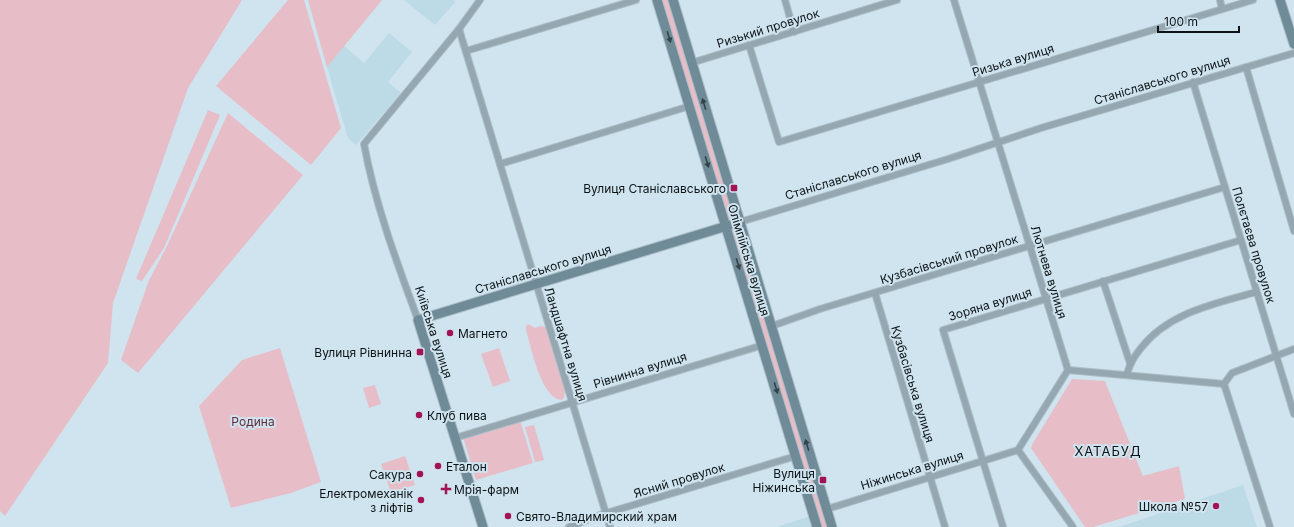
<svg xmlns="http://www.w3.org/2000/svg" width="1294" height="527" font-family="Inter,sans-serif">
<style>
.built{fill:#bddae7}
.green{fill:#e7bdc8}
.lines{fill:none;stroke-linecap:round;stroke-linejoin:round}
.street-casing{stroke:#acbec7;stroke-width:8}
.secondary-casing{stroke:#acbec7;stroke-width:11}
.street{stroke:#95a7b0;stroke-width:6}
.secondary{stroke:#708b98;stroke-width:9}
.oneway{fill:#34434b}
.poi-dot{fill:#a31255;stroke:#cfe4ee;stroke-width:1.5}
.labels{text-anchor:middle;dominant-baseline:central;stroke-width:4;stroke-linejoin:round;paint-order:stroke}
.street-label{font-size:12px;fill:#0c1317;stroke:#cfe4ee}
.poi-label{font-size:12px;fill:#0c1317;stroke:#cfe4ee;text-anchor:end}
.park-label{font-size:12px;fill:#642b3e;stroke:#cfe4ee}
.neighbourhood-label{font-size:13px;letter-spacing:1px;fill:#0c1317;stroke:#cfe4ee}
</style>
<rect width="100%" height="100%" fill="#cfe4ee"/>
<g class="built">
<polygon points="404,0 453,0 455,2 435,25"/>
<polygon points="389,33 412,52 388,82 401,93 356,145 348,138 327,67 344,46 364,63"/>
<polygon points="1243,485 1257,527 1119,527"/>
<polygon points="810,516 813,527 777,527"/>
</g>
<g class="green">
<polygon points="0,0 242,0 188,88 113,303 108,363 5,516 0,511"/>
<polygon points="288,0 304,0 341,128 311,165 216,86"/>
<polygon points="308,0 382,0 327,67"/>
<polygon points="658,0 673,0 832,527 817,527"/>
<polygon points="208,110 220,115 164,248 142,281 136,279"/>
<polygon points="228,113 303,175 138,373 121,360 149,280 167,246"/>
<path d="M528,324L535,328L540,326L546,327L565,391L564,398L561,400C541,398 531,347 526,330V326Z"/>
<polygon points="280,348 321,482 291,493 231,508 199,406 242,360"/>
<polygon points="499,348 510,381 493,387 481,354"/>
<polygon points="1072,379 1105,381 1143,476 1179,466 1185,499 1093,527 1085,527 1031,448 1033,443"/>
<polygon points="375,385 381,404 369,408 363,388"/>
<polygon points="520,420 533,463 476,480 463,437"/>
<polygon points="534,425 544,460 535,462 525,427"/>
<polygon points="405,456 415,485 391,493 381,464"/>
</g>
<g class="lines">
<defs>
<g id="street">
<polyline points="785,0 794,32"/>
<polyline points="954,0 1068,370 1018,450"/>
<polyline points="1220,0 1222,9"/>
<polyline points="459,29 610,527"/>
<polyline points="749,45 779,142 1253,0"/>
<polyline points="466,51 636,0"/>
<polyline points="691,63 897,0"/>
<polyline points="1246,67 1294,231"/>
<polyline points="1193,82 1294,414"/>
<polyline points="500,164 690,106"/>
<polyline points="740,222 948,159 1041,128 1294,53"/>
<polyline points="1103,281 1130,363"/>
<polyline points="875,293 945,527"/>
<path d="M418,320C397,263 375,204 364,144L459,29L480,0"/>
<polyline points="772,326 820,309 1225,187"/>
<polyline points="1068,370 1224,384"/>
<path d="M1127,374C1130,363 1134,357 1141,348C1169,312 1215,304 1256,292"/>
<polyline points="1224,384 1270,527"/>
<polyline points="1224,384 1232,373 1294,349"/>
<polyline points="455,438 763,345"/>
<polyline points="1018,450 1073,527"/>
<polyline points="827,509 1018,450"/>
<polyline points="569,527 600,515 796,456"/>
<polyline points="1003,527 943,330 1241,240"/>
</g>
<g id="secondary">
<polyline points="657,0 817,527"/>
<polyline points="673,0 832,527"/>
<polyline points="1280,0 1294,44"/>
<polyline points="483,527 418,320 740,222"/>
</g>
</defs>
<use href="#street" class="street-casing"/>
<use href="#secondary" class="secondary-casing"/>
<use href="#street" class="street"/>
<use href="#secondary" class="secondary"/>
</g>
<defs><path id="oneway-solid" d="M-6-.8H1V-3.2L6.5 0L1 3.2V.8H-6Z"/></defs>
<g class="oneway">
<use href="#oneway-solid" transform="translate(669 37) rotate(73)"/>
<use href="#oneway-solid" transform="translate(704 104) rotate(-107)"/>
<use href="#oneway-solid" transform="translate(707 162) rotate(73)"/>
<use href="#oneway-solid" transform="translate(738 264) rotate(73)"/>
<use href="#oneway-solid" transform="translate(776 388) rotate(73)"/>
<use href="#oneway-solid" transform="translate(807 445) rotate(-107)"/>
</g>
<g class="poi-dot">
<rect x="730" y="184" width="8" height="8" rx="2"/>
<circle cx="450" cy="333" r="4"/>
<rect x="416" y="348" width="8" height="8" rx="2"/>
<circle cx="419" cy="415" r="4"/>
<circle cx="438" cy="466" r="4"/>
<circle cx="420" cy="474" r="4"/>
<rect x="819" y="476" width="8" height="8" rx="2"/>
<path d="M444 483h4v4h4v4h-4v4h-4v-4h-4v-4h4z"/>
<circle cx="421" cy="500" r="4"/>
<circle cx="1216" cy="506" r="4"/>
<circle cx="508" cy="516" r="4"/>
</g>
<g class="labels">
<g class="street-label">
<text transform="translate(768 28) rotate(-17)">Ризький провулок</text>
<text transform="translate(1013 60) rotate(-17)">Ризька вулиця</text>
<text transform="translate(1162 80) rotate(-17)">Станіславського вулиця</text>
<text transform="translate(853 175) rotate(-17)">Станіславського вулиця</text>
<text transform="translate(1254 245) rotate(73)">Полєтаєва провулок</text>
<text transform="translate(949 259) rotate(-17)">Кузбасівський провулок</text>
<text transform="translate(749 260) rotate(73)">Олімпійська вулиця</text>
<text transform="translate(543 269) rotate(-17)">Станіславського вулиця</text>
<text transform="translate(1049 272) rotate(73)">Лютнева вулиця</text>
<text transform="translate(990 304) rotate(-17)">Зоряна вулиця</text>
<text transform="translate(434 332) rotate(72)">Київська вулиця</text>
<text transform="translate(566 344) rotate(73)">Ландшафтна вулиця</text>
<text transform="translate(640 370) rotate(-17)">Рівнинна вулиця</text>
<text transform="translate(913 384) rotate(73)">Кузбасівська вулиця</text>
<text transform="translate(912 470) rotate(-17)">Ніжинська вулиця</text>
<text transform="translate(679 480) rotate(-17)">Ясний провулок</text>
</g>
<g class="poi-label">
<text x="726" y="188">Вулиця Станіславського</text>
<text x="458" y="333" text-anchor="start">Магнето</text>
<text x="412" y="352">Вулиця Рівнинна</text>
<text x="427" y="415" text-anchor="start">Клуб пива</text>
<text x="446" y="466" text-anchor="start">Еталон</text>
<text x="815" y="473">Вулиця<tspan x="815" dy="14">Ніжинська</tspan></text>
<text x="412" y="474">Сакура</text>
<text x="454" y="489" text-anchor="start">Мрія-фарм</text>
<text x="413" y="493">Електромеханік<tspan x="413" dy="14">з ліфтів</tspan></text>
<text x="1208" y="506">Школа №57</text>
<text x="516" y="516" text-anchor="start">Свято-Владимирский храм</text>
</g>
<g class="park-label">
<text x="253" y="421">Родина</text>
</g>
<g class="neighbourhood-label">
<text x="1108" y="451">ХАТАБУД</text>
</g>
</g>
<path d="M1158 26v6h81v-6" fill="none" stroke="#0c1317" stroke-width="2"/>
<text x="1164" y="26" font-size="12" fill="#0c1317" stroke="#cfe4ee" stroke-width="3" paint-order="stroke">100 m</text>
</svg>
